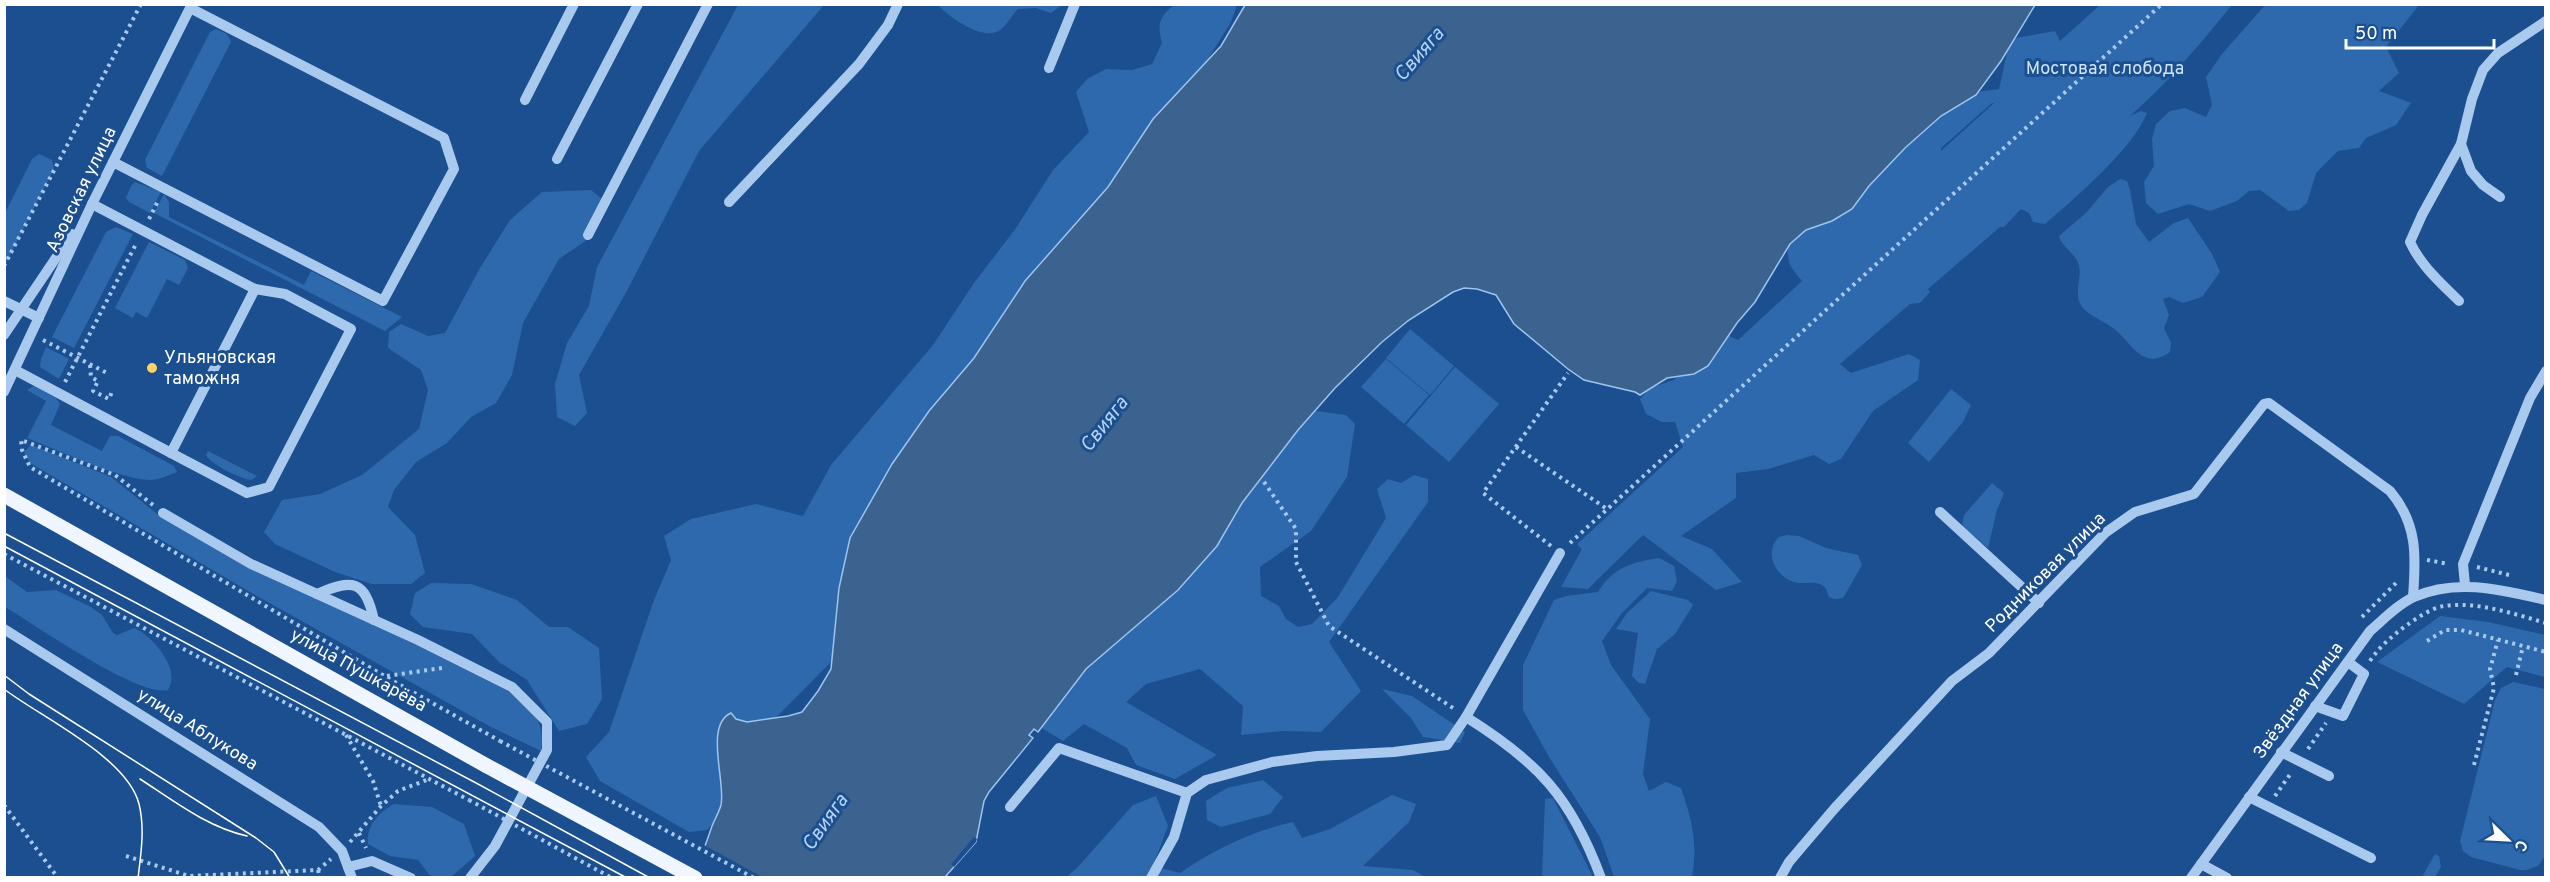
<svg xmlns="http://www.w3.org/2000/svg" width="2550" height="882" font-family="Overpass,sans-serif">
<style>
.green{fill:#2e69ad;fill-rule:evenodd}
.water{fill:#3c6290;stroke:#9cc4f0;stroke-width:1.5}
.pier{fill:#1b4f8f}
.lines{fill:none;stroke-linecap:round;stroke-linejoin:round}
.path{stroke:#a9c9ee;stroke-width:4;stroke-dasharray:3 4.5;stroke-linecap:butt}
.minor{stroke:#a9c9ee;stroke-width:10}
.major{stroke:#f0f6ff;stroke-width:15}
.tram{stroke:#fff;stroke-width:1.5}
.path-bridge{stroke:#a9c9ee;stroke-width:4;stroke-dasharray:3 4.5;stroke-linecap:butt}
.major-bridge{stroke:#f0f6ff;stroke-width:15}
.poi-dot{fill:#ffd166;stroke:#1b4f8f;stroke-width:2}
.labels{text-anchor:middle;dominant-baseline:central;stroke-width:6;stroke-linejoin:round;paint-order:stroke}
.park-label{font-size:18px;fill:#cfe3fa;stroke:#1b4f8f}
.street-label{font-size:18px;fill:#fff;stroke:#1b4f8f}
.poi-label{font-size:18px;fill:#fff;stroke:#1b4f8f;text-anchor:start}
.water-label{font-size:20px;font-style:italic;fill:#b5d3f5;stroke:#1b4f8f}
</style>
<rect width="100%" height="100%" fill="#1b4f8f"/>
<g class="green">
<polygon points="738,5 824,5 699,151 628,289 579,375 587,413 575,426 557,417 555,384 567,343 589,306 597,267"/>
<path d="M938,5H1062L1051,13L1036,8L1018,9C1012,15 1007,25 1000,30C983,42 949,17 938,5Z"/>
<path d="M1174,5H1237L1231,22L836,657L721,773L724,811L707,830L689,832L600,781L586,757L609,732L654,600L671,560L664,536L691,519L756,504L803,516L831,465L933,345L974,283L1016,228L1053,170L1089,132L1076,92L1087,79L1106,69L1132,70L1152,64L1162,43C1157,24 1159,17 1174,5Z"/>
<path d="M2100,5H2232C2200,44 2168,83 2130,116L2141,111L2147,113C2132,150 2076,197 2045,224L2033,222L2029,213L2021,209L2004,227H2000L1928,289L1930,292L1920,303L1910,304L1840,364L1851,373L1909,354L1920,360L1918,380L1873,411L1841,459L1829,464L1814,455L1768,469L1736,473V498L1681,536L1712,549L1742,582L1716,590L1643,535L1588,589L1561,587L1582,549L1577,544L1683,447L1675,422H1662L1646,414L1640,399L1650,388L1674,380L1725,334L1738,340L1802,281C1786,263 1786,258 1790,235L1953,95L1999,89L2010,39L2055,31L2060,41ZM1992,103H1994L1941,151V148Z"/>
<polygon points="2265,5 2419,5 2386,47 2399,73 2379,91 2411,103 2396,125 2366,138 2359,148 2338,151 2316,173 2307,203 2299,210 2289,211 2260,190 2249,191 2237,201 2210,211 2189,204 2158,214 2146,203 2144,182 2154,166 2152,139 2156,124 2170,111 2185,108 2206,117 2212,105 2206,77 2222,54"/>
<polygon points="216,29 227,34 231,42 162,176 147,168 145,160 210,32"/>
<polygon points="39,154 52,160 54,169 5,265 5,213 32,159"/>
<path d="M2120,179L2127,181L2130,190L2136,224L2149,242L2174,223L2188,218L2212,254L2220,272L2202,297L2183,303L2169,297L2163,299L2169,315L2164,328L2171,343L2170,352C2142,372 2132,342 2113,328C2104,321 2089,316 2082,307C2073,294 2082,280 2079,266C2077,254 2062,248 2059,236L2086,213L2108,187Z"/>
<polygon points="135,182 161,192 150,213 129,202 126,198 131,186"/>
<polygon points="591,190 606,202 587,240 559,259 523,323 512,375 496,403 471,417 447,443 416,462 394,490 388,507 415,535 425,573 411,584 372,584 335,572 275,544 264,532 282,500 320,494 362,475 419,429 428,390 421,370 388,348 389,332 401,324 428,336 445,333 480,268 510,220 542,192"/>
<polygon points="164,194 169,202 169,217 304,285 311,271 402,317 385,331 154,213"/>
<polygon points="116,227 133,234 74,348 52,337 106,232"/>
<polygon points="149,242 185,260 188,268 179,285 167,279 147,318 136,312 133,318 115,308"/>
<polygon points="1410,329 1454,366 1430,395 1386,358"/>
<polygon points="46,347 69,359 59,379 40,367 41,359"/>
<polygon points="1386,359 1429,395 1404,424 1361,387"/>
<polygon points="1455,367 1499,404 1449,462 1406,425"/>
<path d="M34,386L56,398L60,404L51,425L102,451L110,436H118L174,466L177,472C169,475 159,480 150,480C119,479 58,450 27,438L46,401L27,390Z"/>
<polygon points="1951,389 1971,405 1963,422 1929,462 1908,443"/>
<polygon points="1302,409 1346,415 1355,424 1347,477 1311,531 1260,567 1261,596 1279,606 1286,619 1298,627 1312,624 1338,597 1386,518 1377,489 1388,479 1401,483 1414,475 1428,479 1428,502 1329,642 1361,691 1321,732 1283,731 1241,735 1243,706 1200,669 1146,684 1126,702 1217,755 1175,779 1136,765 1127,748 1084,724 1063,741 1025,718"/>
<path d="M31,445L111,477L161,517L506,687C529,708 546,716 541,751L489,726L257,596L30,463L24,452Z"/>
<path d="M208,451L257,476L252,480C242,480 210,464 206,455Z"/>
<polygon points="1992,483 2004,493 1997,510 1988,548 1962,526 1964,515"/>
<path d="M1787,535L1799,536L1826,548L1858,555L1862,565L1843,598L1834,599L1829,597C1827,592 1827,588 1822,585C1813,580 1803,585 1794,582C1774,576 1764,551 1779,537Z"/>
<path d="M1659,558L1674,566L1677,581L1672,591L1647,588L1622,613L1602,641L1611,665L1650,719L1643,774L1649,791L1666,782L1681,788C1692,820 1698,843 1692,877H1614L1600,837L1549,757L1523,710V665L1554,600L1566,596L1598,592C1612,568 1632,562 1659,558Z"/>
<path d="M6,577L27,592L56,590L91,607L102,615L113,633L117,635L134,628C152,635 182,670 168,690C139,698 34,624 5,607Z"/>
<polygon points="431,583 471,584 517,600 549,627 568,627 599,648 602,699 587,724 559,731 527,680 499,662 472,634 423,627 410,614 415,593"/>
<polygon points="1651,591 1688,600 1693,605 1675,634 1657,649 1645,684 1639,683 1632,676 1638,633 1616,629 1627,613"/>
<polygon points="2440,616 2488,622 2545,635 2545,677 2507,667 2464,704 2377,662"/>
<polygon points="2513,682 2545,689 2545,856 2538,866 2526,870 2520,870 2471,857 2463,851 2460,841 2495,700 2501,688"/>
<polygon points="1382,689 1412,696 1465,732 1460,743 1423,737 1411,718"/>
<polygon points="1263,780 1283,797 1270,814 1221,827 1207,820 1206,801 1227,788"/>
<path d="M1392,795L1416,804L1409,822L1363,866L1413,870L1425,877L1065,878L1077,868L1133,805L1156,796L1168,826L1153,866L1180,873C1213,850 1253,831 1293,822L1302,838L1330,829Z"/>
<polygon points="1553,798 1593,877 1542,877 1545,799"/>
<path d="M394,804L432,807L464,824L475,856L451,877H431L418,860L390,856L368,844C366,826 379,812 394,804Z"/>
<polygon points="2435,854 2439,856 2441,867 2435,877 2422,877"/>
</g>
<path class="water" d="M1245,5H2035L2001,61L1976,95L1941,116L1905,148L1869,186L1852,209L1832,221L1806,230L1790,244L1755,302L1737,323L1708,366L1694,374L1667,378L1640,395L1635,392L1584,380L1568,369L1514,324L1496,295L1477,289L1464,288L1453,292L1409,320L1382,342L1335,388L1298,430L1242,503L1217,546L1178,590L1086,669L1038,732L1034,729L1029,735L1033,738L989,792L984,801L976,842L945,877L692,878C700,860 706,844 712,826C715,819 719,812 721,805C726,782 704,725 731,713L736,719L747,722L788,716L802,712L818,691L831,669L839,588L850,538L892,464L929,411L974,358L1025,281L1108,187L1153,119L1221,46Z"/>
<g class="pier">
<polygon points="974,837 977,839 976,842 954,867 951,864"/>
<polygon points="704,845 764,878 689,878"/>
</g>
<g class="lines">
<g class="path">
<polyline points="149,219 159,199"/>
<polyline points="4,266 141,4"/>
<polyline points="43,340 109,374"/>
<polyline points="90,365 91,377 98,381 93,391 109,399 113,389"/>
<polyline points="65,382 137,242"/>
<polyline points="1516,447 1607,509"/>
<polyline points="1264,482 1296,529 1296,562 1329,626 1456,710"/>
<polyline points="153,505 115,475 21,440 22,450 30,467 386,677 500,741"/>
<polyline points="1570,543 2162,4"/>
<polyline points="1551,546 1483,493 1568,373"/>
<polyline points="4,554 469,800"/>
<polyline points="2427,560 2449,564"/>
<polyline points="2477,567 2513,576"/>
<polyline points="2362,617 2399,580"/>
<polyline points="2427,641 2445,630 2461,630 2546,652"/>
<path d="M2370,661C2380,646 2392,636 2407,625C2417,618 2431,608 2444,606C2477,601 2514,614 2546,623"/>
<polyline points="2516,675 2523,646"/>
<polyline points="387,676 442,668"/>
<polyline points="346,735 373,781 381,806"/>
<polyline points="2308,749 2326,723"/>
<polyline points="2474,765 2494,688 2490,669 2498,640"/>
<polyline points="2275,796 2291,773"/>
<polyline points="4,805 58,878"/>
<polyline points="359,833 366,848"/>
<polyline points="350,842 381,806 398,791 429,779"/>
<polyline points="126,856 189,876 318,870 331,859"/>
<polyline points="318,870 320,878"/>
</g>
<g class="minor">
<polyline points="1049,68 1075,4"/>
<polyline points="525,100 574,4"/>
<polyline points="557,159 638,4"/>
<polyline points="113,162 383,301 454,169 444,138 190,8"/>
<polyline points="2500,197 2483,185 2471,171 2461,144 2472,99 2483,70 2498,53 2546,21"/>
<polyline points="729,202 859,64 888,25 898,4"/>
<polyline points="92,204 255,289 285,294 351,329 269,487 247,493 171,453"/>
<polyline points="588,235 708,4"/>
<polyline points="4,301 39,318"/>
<path d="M2459,301C2441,283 2421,266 2410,242L2422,215L2461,144"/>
<polyline points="4,335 72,234"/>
<polyline points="15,370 171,453 255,289"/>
<polyline points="4,392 92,204 192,4"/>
<polyline points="1940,512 2039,603"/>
<polyline points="163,513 251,564 418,640 512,687 547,722 547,750 495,846 470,878"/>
<polyline points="2465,585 2463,564 2530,398 2546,371"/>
<path d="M317,594C352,579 365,579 374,620"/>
<polyline points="4,629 319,827 342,851 352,878"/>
<polyline points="2315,706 2343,716 2364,674 2348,662"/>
<path d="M1466,717C1538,762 1571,797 1601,878"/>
<polyline points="2281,752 2329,776"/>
<polyline points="2249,797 2371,858"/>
<polyline points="1010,807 1059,748 1187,793"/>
<polyline points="2201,864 2227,878"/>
<polyline points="348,867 372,861 411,878"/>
<polyline points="1151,878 1174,837 1187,793 1206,780 1272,762 1317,756 1394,752 1447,745 1466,717 1560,553"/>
<path d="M1780,878L1789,862L1834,809L1952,681L1989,653L2105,533L2135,512L2194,494L2264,404L2269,403L2390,491C2418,524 2416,557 2413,597"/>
<path d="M2191,878L2370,631C2384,619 2398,604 2414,597C2457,578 2502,590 2546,600"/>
</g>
<polyline class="major" points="4,495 487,766"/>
<g class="tram">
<polyline points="4,533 478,784 650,878"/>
<polyline points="4,546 627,878"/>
<polyline points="4,675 29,694 256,838 274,852 290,878"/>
<path d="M4,689C42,718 127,757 139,804C145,828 141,854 138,878"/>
<path d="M140,779C174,801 207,827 247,836"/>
</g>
<g class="path-bridge">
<polyline points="500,741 754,878"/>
<polyline points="469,800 612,878"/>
</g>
<polyline class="major-bridge" points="487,766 695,878"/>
</g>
<circle class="poi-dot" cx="152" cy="368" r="6"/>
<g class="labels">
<g class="park-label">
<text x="2105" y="69">Мостовая слобода</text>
</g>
<g class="street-label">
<text transform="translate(82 190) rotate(-64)">Азовская улица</text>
<text transform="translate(2046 573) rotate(-45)">Родниковая улица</text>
<text transform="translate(358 671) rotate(29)">улица Пушкарёва</text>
<text transform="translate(2299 701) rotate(-54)">Звёздная улица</text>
<text transform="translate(197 730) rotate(32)">улица Аблукова</text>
</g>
<g class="poi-label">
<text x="164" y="358">Ульяновская<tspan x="164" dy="21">таможня</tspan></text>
</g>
<g class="water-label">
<text transform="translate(1420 55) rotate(-49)">Свияга</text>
<text transform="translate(1105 425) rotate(-52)">Свияга</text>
<text transform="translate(826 823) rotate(-55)">Свияга</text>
</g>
</g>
<rect width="2550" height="882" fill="none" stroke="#ffffff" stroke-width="12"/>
<g transform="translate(2508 840) rotate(114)" stroke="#1b4f8f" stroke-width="4.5" paint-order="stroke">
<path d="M0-4.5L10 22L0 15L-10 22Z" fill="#ffffff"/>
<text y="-9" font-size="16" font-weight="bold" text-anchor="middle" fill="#ffffff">С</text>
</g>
<path d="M2346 39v9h148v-9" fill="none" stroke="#ffffff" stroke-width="3"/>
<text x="2355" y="39" font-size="18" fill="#ffffff" stroke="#1b4f8f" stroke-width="4.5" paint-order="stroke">50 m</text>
</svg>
